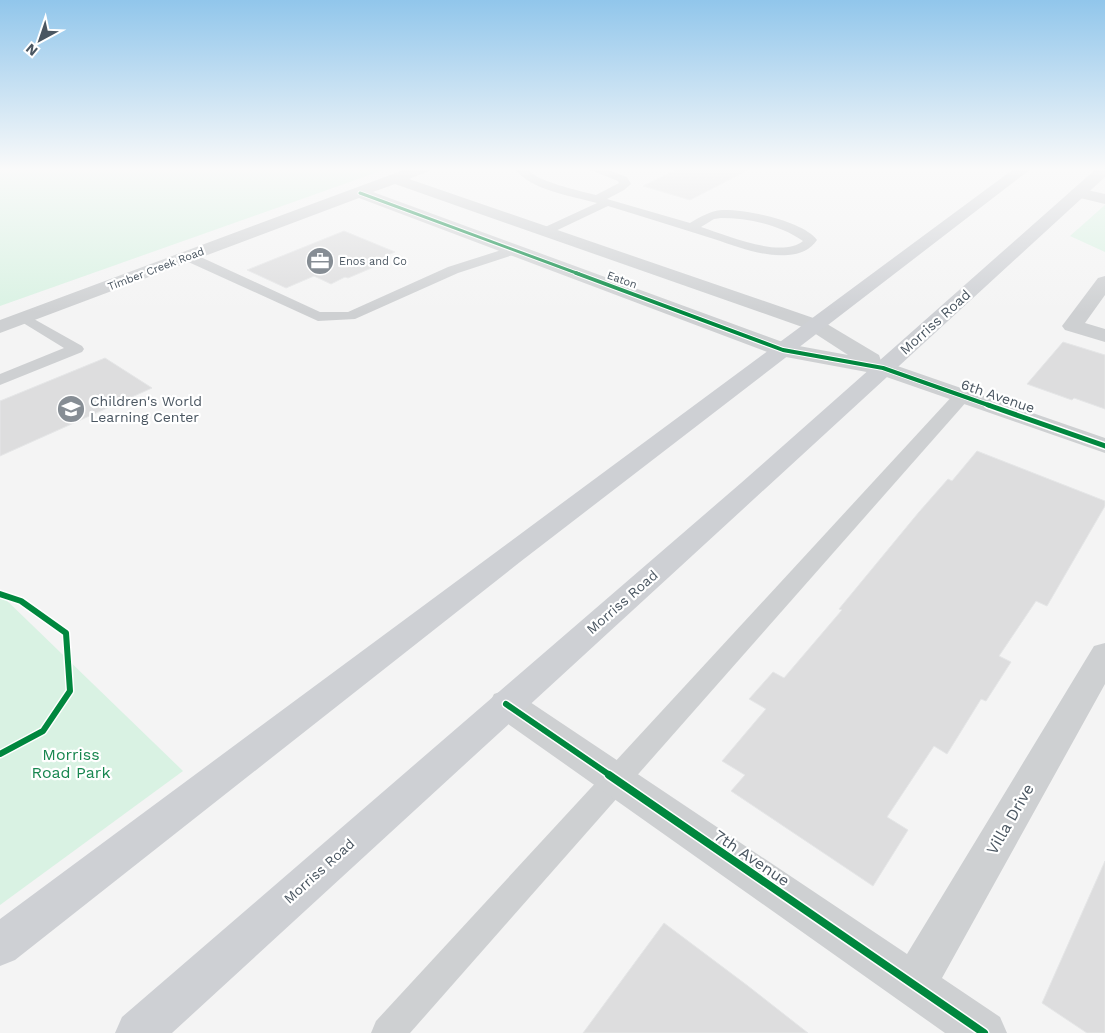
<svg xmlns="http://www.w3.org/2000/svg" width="1105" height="1033" font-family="'Work Sans',sans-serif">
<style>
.green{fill:#d9f2e3}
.building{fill:#ddddde;stroke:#e5e6e7}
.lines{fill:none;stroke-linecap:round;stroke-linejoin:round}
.service{fill:#ced0d2;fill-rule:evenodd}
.minor{fill:#ced0d2;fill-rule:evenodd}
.tertiary{fill:#ced0d2;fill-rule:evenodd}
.secondary{fill:#ced0d4;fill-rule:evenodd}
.cycleway-far4-casing{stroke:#fff;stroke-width:5}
.cycleway-far3-casing{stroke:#fff;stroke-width:6}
.cycleway-far2-casing{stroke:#fff;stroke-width:8}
.cycleway-far1-casing{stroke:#fff;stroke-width:9}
.cycleway-casing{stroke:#fff;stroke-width:11}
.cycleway-far4{stroke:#00873e;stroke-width:3}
.cycleway-far3{stroke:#00873e;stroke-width:4}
.cycleway-far2{stroke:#00873e;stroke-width:5}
.cycleway-far1{stroke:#00873e;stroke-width:6}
.cycleway{stroke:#00873e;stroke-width:8}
.labels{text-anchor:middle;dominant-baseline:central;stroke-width:4.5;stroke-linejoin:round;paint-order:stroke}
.far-poi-label{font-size:11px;fill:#4a5661;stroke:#fff;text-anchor:start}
.far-street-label{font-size:11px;fill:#4a5661;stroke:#fff}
.street-label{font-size:14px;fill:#4a5661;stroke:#fff}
.poi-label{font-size:14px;fill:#4a5661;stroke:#fff;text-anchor:start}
.near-park-label{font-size:16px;fill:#17864f;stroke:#fff}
.near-street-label{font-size:16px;fill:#4a5661;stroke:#fff}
</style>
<rect width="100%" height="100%" fill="#f4f4f4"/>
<g class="green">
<polygon points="0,168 389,168 0,306"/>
<polygon points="1105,205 1105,252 1070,236"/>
<polygon points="0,594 183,771 0,905"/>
</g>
<g class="building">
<polygon points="680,168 752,168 690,200 643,186"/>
<polygon points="344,231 395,252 381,258 388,261 348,278 345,277 331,284 314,276 286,288 247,270"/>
<polygon points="1063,342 1105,355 1105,409 1074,398 1072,400 1027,384"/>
<polygon points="105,358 152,388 0,456 0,401"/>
<polygon points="977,451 1105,501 1105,506 1047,606 1036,601 999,656 1011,662 986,701 981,699 947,754 934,746 887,817 908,830 873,886 731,791 745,775 722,761 766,709 749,699 773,672 784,678 842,610 839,609 919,512 948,479 952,481"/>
<polygon points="1105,861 1105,1033 1087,1033 1042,1003"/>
<polygon points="664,923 748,986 808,1033 583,1033"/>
</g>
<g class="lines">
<g class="service">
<path d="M527,168C533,181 581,191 596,195L619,183L618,181L585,168H602L627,177L631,184L624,190L607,199L690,223C700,217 710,211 722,210C745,209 803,221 817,240C810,250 800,254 788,255C763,257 738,247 714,239C679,228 644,217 608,206L547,235L541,231L543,228L597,203C572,196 530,190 515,169ZM721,218C749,218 780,225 803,241C781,259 726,235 701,227L714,219Z"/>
<polygon points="514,246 519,247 521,250 519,253 458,273 355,319 318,321 184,260 182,257 189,253 194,254 320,312 348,312 448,267"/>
<polygon points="25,314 82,346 84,349 82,352 0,385 0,374 64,348 20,321 18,318 20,315"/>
<polygon points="962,391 968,392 970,396 968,400 410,1033 371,1033 376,1021 956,392"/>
</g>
<g class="minor">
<polygon points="1078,188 1105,194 1105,204 1072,196 1070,193 1072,190"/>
<polygon points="1105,276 1105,295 1085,323 1105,329 1105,342 1065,330 1062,326 1098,278"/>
<polygon points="883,361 1105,438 1105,453 875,373 872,368 875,363"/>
<polygon points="1105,643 1105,684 942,978 1000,1017 1007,1033 945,1033 494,714 489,704 494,694 506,690 518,694 907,954 1094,646"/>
</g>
<path class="tertiary" d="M409,168H431L429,171L409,179L822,321L879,355L881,361L891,363L894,368L891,373L883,375L775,355L359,198L0,333V320ZM395,184L808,329L848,355L788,344L373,192Z"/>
<g class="secondary">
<polygon points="1015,168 1032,168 520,562 15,960 0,966 0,919"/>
<polygon points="1097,168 1105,168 1105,177 172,1033 115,1033 122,1017 741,483"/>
</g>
<defs>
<polyline id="cycleway-far4" points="360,193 579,274"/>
<polyline id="cycleway-far3" points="576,273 783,350 883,368 991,406"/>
<polyline id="cycleway-far2" points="988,405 1105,446"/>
<g id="cycleway-far1">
<polyline points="0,594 21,601 66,633 70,691 43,731 0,754"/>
<polyline points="506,704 611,776"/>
</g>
<polyline id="cycleway" points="609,775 984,1033"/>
</defs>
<use href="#cycleway-far4" class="cycleway-far4-casing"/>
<use href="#cycleway-far3" class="cycleway-far3-casing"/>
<use href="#cycleway-far2" class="cycleway-far2-casing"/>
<use href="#cycleway-far1" class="cycleway-far1-casing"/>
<use href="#cycleway" class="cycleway-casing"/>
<use href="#cycleway-far4" class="cycleway-far4"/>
<use href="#cycleway-far3" class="cycleway-far3"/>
<use href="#cycleway-far2" class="cycleway-far2"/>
<use href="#cycleway-far1" class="cycleway-far1"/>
<use href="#cycleway" class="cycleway"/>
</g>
<linearGradient id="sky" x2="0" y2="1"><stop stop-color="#91c6eb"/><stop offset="0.54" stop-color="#fafafa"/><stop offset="1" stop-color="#fafafa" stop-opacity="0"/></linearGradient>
<rect width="1105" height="313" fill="url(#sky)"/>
<defs>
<symbol id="office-disc" viewBox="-11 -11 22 22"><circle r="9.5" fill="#868d94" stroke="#fff"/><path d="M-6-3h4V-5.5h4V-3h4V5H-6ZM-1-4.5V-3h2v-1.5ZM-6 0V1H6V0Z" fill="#fff"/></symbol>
<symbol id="school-disc" viewBox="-11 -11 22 22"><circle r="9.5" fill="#868d94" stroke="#fff"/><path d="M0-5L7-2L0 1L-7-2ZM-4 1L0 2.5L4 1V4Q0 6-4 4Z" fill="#fff"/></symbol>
</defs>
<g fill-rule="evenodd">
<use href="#office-disc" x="304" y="245" width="32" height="32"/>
<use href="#school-disc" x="55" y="393" width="32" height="32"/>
</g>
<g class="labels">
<g class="far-poi-label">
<text x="339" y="261">Enos and Co</text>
</g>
<g class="far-street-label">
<text transform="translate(156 269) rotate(-21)">Timber Creek Road</text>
<text transform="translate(622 280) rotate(20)">Eaton</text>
</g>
<g class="street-label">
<text transform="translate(935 322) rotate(-42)">Morriss Road</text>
<text transform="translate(998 396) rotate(19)">6th Avenue</text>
<text transform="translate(622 602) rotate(-41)">Morriss Road</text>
<text transform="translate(319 871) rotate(-42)">Morriss Road</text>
</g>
<g class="poi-label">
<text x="90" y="401">Children's World<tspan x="90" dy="16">Learning Center</tspan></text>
</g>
<g class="near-park-label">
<text x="71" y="754">Morriss<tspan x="71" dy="18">Road Park</tspan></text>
</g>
<g class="near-street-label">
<text transform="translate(1010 819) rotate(-60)">Villa Drive</text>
<text transform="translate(752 858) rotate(34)">7th Avenue</text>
</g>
</g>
<g transform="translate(40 40) rotate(220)" stroke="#ffffff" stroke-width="4" paint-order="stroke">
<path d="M0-4L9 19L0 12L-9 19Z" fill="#4a5661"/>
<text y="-8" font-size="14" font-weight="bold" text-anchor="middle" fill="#4a5661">N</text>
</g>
</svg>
